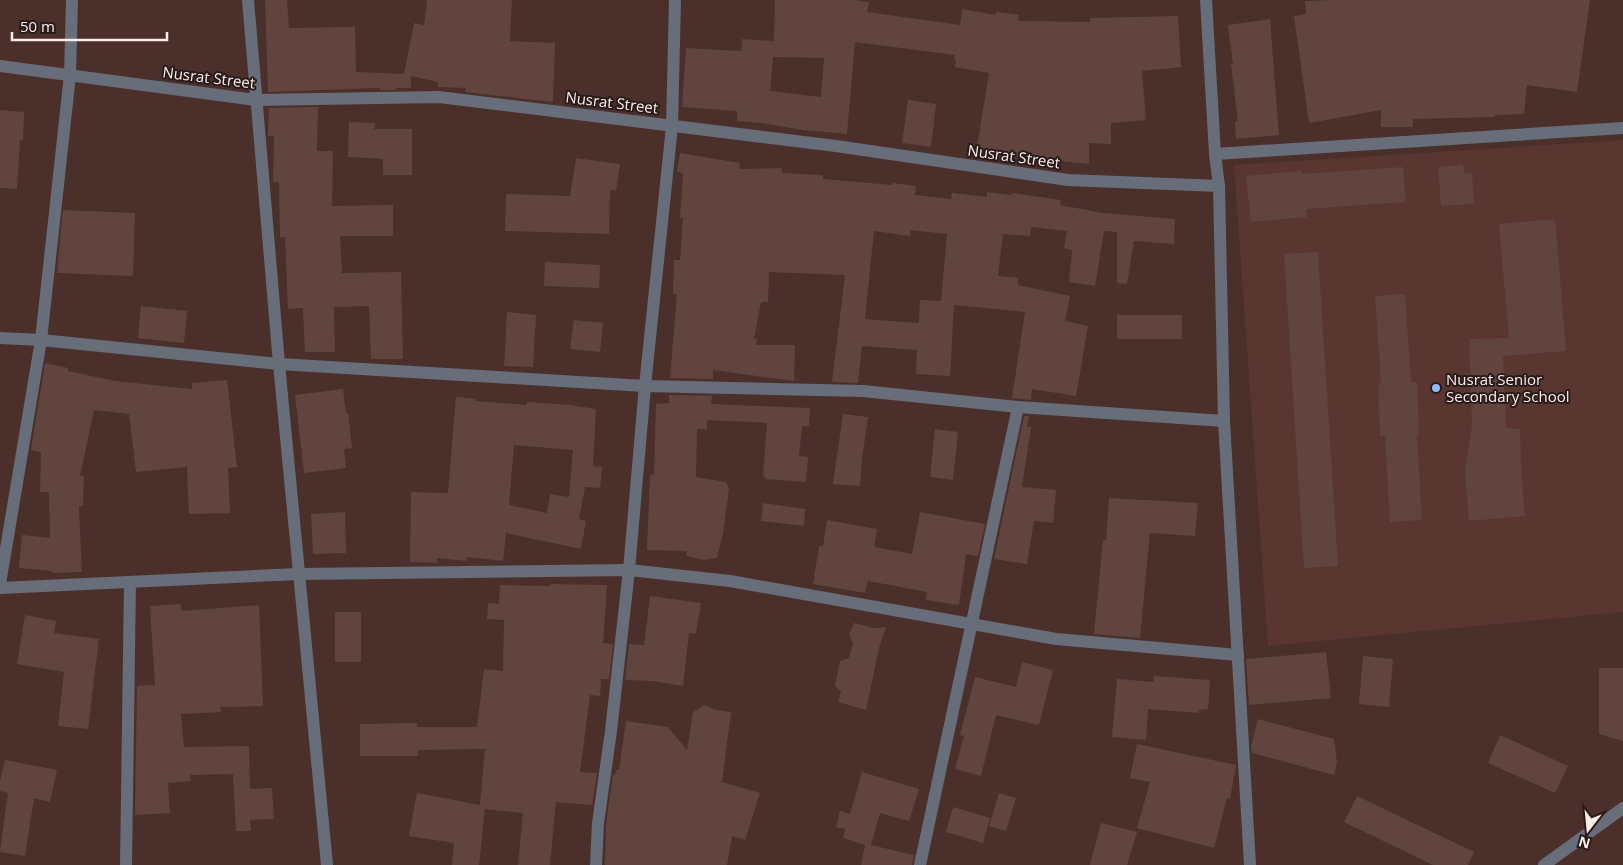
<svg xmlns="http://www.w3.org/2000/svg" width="1623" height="865" font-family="'Open Sans',sans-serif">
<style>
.built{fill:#593630}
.building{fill:#62443f;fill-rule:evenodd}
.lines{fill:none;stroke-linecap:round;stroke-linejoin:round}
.minor{stroke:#676e79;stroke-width:12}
.tertiary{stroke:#676e79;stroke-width:12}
.poi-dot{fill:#8eb9fd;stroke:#281b19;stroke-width:2}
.labels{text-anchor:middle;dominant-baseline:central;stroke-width:4;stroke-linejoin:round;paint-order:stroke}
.street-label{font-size:15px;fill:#fdeeeb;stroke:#281b19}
.poi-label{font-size:15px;fill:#fdeeeb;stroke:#281b19;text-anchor:start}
</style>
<rect width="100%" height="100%" fill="#4b2f2b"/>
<polygon class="built" points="1623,140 1623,612 1268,646 1234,165"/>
<g class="building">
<polygon points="265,0 287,0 289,28 355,27 356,72 404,74 414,23 424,25 427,0 512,0 510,41 555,43 553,102 465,92 466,88 438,87 438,82 411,76 411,88 396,88 396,90 380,90 380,88 268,92"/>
<path d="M775,0H854L869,2L867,12L960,25L962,9L996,15V12L1019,15L1018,21L1090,22V18L1178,16L1181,67L1142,71L1146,120L1111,123V144L1089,143V164L1010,156V159L976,153L989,73L955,67L956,60L954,59L955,55L855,42L847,134L803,130L762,123L737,121V111L682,107L686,48L741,51L742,39L774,41ZM773,57L824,58L821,97L770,91Z"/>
<polygon points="1335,0 1590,0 1577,92 1527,85 1524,114 1495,115 1495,117 1413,119 1413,127 1381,127 1381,110 1309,123 1294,16 1306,14 1305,1"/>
<polygon points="1270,19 1279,135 1236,139 1235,122 1238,121 1231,64 1233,64 1228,25"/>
<polygon points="908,100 936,104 931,147 902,143"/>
<polygon points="318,107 317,151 333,151 332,206 393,205 393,236 340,236 342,273 401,272 403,359 371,359 369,306 334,307 335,352 305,352 303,308 288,309 285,237 280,237 279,182 273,182 274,136 268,136 269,108"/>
<polygon points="0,110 24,112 23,140 20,140 17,189 0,188"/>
<polygon points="349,122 375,123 374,129 412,129 412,175 383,175 383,159 348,157"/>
<path d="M680,153L740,163L739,169L782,168V173L823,175V179L892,185L893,183L916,186L915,195L951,199L952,193L987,197V192L1012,195V193L1061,200L1060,205L1103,213L1175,219L1174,244L1134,241L1127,284L1117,283V232L1104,231L1095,286L1069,282L1072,250L1064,248L1067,231L1031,227L1030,236L1003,234L998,276L1018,278V285L1070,296L1065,321L1088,326L1076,396L1032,389L1031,400L1012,398L1025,312L954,305L950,376L916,374L917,350L862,346L858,383L832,382L845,275L769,272L768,302H761L754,339H757L756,345H795L794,381L713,370V379L670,378L677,294H673L674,260H680L683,218H680L683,173L677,172ZM910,230L947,234L941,301L920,300L919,323L865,319L874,231L910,236Z"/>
<polygon points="576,158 620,164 616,190 610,190 609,234 505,231 506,194 570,196"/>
<polygon points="1463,165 1464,174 1472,173 1474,204 1441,206 1438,167"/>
<polygon points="1403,167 1406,202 1306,209 1307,217 1251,222 1246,176 1302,171 1303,174"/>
<polygon points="63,210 135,213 133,276 57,273"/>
<polygon points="1555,219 1566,351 1503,356 1506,428 1520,429 1521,466 1525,516 1469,521 1465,471 1472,424 1469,339 1509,338 1499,224"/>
<polygon points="1318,252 1338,566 1304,568 1284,254"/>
<polygon points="545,262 600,265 599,288 544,286"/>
<polygon points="1405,294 1411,382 1417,382 1419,435 1417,435 1422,520 1390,522 1385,436 1380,436 1378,383 1381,383 1375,296"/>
<polygon points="141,306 187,311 184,343 138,338"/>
<polygon points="507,312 536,315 533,367 504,366"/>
<rect x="1117" y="315" width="65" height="24"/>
<polygon points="574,320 603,323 600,352 570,349"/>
<polygon points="45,363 68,368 68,371 115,381 192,389 192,383 227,380 237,467 228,468 230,513 189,514 187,467 136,472 129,414 94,410 80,476 84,476 83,506 79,506 82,572 52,573 52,571 19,568 22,535 50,538 49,492 40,492 41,452 31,450"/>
<polygon points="343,389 346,413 348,413 352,448 344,449 346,468 304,473 295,395"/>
<polygon points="669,395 712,396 711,404 810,408 809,426 802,426 799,456 808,457 806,482 765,479 766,477 763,477 767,423 707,420 707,429 697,429 696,477 726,482 729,489 723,533 717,558 704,560 686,556 687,551 647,550 650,476 654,474 656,404 669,403"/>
<path d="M456,397L476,399L475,401L527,405V402L570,405L596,409L593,466L602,467L600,488L585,487L579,519L586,521L581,549L506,533L503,561L467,557L466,561L437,558V563L410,562L411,492L448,493ZM514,445L573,450L569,497L550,494L547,513L509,505Z"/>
<polygon points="843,414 868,417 862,459 860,486 833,484"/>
<polygon points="1024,416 1029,416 1027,427 1031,427 1022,487 1056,490 1053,523 1034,521 1027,564 994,559"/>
<polygon points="935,429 958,432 953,480 930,477"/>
<polygon points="1109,498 1198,503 1195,536 1150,533 1140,638 1094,634 1103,540 1106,540"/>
<polygon points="763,503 805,509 804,526 761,521"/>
<polygon points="345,512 346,553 313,554 311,514"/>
<polygon points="920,512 985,524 978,556 966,554 959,605 926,600 927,592 868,581 865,593 813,584 819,546 823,546 827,520 877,529 874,547 912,554"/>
<polygon points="551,584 607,585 603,643 613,644 609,679 601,679 600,696 590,695 580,772 597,773 592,805 556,802 550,865 518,865 523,813 485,809 479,865 452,865 454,843 409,836 417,793 480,805 485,749 418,750 418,756 360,756 360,724 417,723 417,727 477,727 484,669 503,671 504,620 487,619 488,603 499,604 500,585 551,586"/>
<polygon points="650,596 701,603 696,634 689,633 683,686 652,681 625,680 629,644 644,645"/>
<polygon points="181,604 181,611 259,605 263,706 220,707 221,712 181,714 184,747 249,746 250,789 272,788 274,819 250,820 251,831 236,831 233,774 190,775 191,781 168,783 170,813 135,815 137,686 155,685 150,606"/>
<rect x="335" y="612" width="26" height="50"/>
<polygon points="25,615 56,621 54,633 99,639 88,729 58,726 64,672 17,664"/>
<polygon points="854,623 874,628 886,627 879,648 866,710 838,702 841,691 835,686 840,661 849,658 853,643 849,634"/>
<polygon points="1326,652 1331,698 1249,705 1246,659"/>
<polygon points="1363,656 1393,659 1389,707 1359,704"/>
<polygon points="1022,662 1053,670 1039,725 996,715 981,776 955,769 964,736 960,735 975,677 1016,687"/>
<polygon points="1599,668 1623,668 1623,741 1599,734"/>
<polygon points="1154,676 1210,680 1208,709 1199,710 1199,713 1148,709 1146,740 1112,737 1117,679 1154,682"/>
<polygon points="705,705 716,710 731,712 722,782 760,793 745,840 732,836 727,865 605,865 606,824 613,775 615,775 616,770 619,770 626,721 668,727 687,750 693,712"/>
<polygon points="1258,719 1334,739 1337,763 1334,775 1252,753 1251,747"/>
<polygon points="1500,735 1568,766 1555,793 1488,763"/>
<polygon points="1137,744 1236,765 1230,799 1227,798 1214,848 1137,828 1150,782 1130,778"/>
<polygon points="5,760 57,770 50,802 34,798 25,856 0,852 8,793 0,791 0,782"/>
<polygon points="862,772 919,789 909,821 880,813 871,845 914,855 912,865 861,865 865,845 843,838 845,829 836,827 840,811 850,814"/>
<polygon points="999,793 1016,798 1006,831 989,826"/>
<polygon points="1357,796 1474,852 1468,865 1433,865 1344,822"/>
<polygon points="953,807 990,818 983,843 946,832"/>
<polygon points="1101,823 1137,832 1127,865 1090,865"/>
</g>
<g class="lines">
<g class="minor">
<polyline points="1206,0 1215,154 1219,186"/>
<polyline points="1215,154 1623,128"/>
<polyline points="0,338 41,340 279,364 645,386 863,391 1018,407 1224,421"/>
<polyline points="0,584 41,340 70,75 72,0"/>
<polyline points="0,588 299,574 629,570 730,581 1056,639 1238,655"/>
<polyline points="126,865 130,582"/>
<polyline points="596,865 598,823 611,731 629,570 645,386 672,126 675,0"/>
<polyline points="920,865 1018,407"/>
<polyline points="1544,865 1623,808"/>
</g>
<g class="tertiary">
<polyline points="248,0 279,364 327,865"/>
<polyline points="0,66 256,100 439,97 836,146 1068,180 1219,186 1224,421 1250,865"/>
</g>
</g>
<circle class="poi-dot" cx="1436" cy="388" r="5"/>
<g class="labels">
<g class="street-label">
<text transform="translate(209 77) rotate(7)">Nusrat Street</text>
<text transform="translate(612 102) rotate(7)">Nusrat Street</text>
<text transform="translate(1014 156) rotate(8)">Nusrat Street</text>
</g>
<g class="poi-label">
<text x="1446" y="379">Nusrat Senior<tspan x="1446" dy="17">Secondary School</tspan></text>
</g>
</g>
<g transform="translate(1588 830) rotate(196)" stroke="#281b19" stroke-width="4" paint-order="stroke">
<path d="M0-4L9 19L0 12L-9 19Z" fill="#fdeeeb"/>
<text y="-8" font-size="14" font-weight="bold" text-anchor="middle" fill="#fdeeeb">N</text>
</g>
<path d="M12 32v8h155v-8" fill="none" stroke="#fdeeeb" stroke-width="2.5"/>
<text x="20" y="32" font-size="15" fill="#fdeeeb" stroke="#281b19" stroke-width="4" paint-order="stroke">50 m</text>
</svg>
